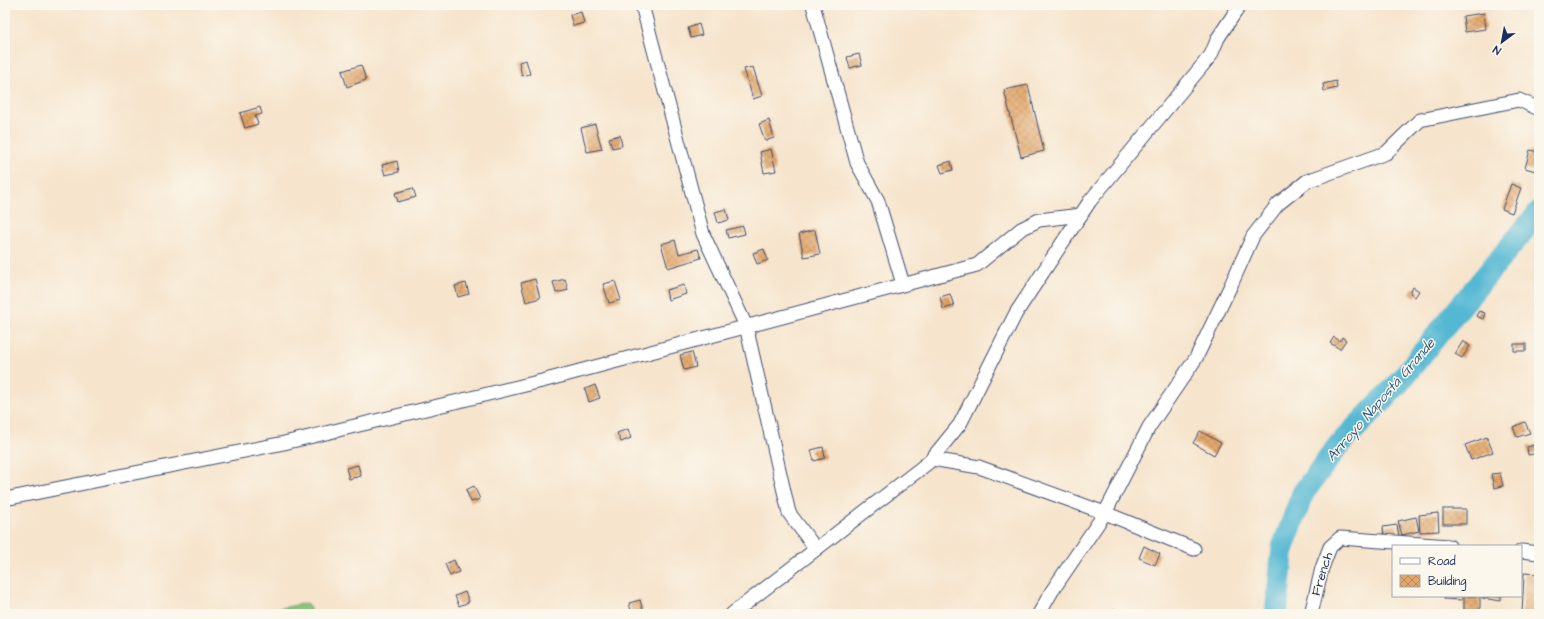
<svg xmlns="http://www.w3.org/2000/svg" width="1544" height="619" font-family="'Architects Daughter',sans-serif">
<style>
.garden{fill:#8bc87e;stroke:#537c6e}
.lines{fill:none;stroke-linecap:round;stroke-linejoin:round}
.river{stroke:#54b8d3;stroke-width:23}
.building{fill:url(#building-cross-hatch)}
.minor-casing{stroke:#3c4a6e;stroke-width:15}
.minor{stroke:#fff;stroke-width:13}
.labels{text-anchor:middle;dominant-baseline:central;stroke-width:3;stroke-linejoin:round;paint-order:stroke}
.street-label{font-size:13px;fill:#1b2f5e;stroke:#fbf7ec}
.water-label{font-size:14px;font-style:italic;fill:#2c5881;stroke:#fbf7ec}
</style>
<defs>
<pattern id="building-cross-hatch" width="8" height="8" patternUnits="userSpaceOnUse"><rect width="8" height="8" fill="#e3a667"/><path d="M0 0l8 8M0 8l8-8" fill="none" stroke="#b78858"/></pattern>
</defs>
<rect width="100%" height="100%" fill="#fbf7ec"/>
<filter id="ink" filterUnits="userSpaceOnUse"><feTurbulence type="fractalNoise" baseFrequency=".025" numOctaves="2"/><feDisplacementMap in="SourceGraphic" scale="8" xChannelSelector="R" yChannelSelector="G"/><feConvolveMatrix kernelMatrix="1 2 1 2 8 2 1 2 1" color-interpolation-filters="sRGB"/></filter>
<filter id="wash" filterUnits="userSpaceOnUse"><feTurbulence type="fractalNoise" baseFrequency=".012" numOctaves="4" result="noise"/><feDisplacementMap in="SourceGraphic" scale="16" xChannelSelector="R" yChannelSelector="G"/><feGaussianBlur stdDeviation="0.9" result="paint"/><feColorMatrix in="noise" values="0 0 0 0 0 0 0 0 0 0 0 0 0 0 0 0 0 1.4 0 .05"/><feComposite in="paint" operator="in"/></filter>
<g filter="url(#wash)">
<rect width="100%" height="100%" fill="#f6e4cc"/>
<polygon class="garden" points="307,603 312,614 252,614"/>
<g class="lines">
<polyline class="river" points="1276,614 1283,547 1303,493 1338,446 1397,385 1449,320 1539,212"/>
</g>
<g id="blocks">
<g class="building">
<polygon points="581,12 584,23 573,26 570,15"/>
<polygon points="1484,13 1486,29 1465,32 1463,16"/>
<polygon points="699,24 702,35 691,38 688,28"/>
<polygon points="859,54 862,65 850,68 847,57"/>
<polygon points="526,60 530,74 522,76 519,62"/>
<polygon points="361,65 366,80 347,87 342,71"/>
<polygon points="753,67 762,96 753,99 744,69"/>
<polygon points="1336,81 1337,88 1324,91 1323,84"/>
<polygon points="1028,85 1044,151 1021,157 1004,90"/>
<polygon points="260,107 262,114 255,116 258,124 245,128 240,113"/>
<polygon points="769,120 774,138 765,141 759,124"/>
<polygon points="595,124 602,149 587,152 581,128"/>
<polygon points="620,135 622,146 612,148 609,138"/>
<polygon points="771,149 776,171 764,173 760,152"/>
<polygon points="1530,150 1539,152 1539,172 1525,168"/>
<polygon points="397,161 399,172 385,175 382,165"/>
<polygon points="951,161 953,170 942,173 939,165"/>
<polygon points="1511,184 1521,188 1512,213 1502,209"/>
<polygon points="413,188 416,197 398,202 395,193"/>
<polygon points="726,209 729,220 718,223 715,212"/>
<polygon points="743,226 745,234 728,238 726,230"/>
<polygon points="815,230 820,254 804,257 799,234"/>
<polygon points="675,240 679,254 698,249 701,258 668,268 661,244"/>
<polygon points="764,249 768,260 757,264 753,253"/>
<polygon points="535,279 540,298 526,302 521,283"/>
<polygon points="565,279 568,290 556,293 553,282"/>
<polygon points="615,281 621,300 609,303 603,284"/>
<polygon points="466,283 469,294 458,297 455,286"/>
<polygon points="684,285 686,294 668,300 666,290"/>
<polygon points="1413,287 1419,291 1415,297 1410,293"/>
<polygon points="950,294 954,306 943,309 940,297"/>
<polygon points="1479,311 1485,313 1483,319 1476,316"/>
<polygon points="1334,337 1340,341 1342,337 1346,340 1340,349 1330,343"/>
<polygon points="1463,341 1470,346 1462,358 1455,354"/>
<rect x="1514" y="344" width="12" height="7"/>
<polygon points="692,352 696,367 684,370 680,355"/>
<polygon points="595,385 600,398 589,402 585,389"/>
<polygon points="1525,422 1530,433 1517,437 1513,427"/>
<polygon points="628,429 631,438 621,442 617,433"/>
<polygon points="1200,431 1221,443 1214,455 1193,443"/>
<polygon points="1487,437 1493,452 1471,460 1465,445"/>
<polygon points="1539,444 1539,453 1528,455 1527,447"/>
<polygon points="823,447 825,458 814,461 811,450"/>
<polygon points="358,465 361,476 349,479 346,468"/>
<polygon points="1500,473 1503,486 1494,488 1491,474"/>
<polygon points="474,486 480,499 471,502 466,490"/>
<rect x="1443" y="509" width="23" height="15"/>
<polygon points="1438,513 1439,531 1420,532 1419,515"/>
<polygon points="1416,517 1419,531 1402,535 1398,521"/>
<polygon points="1397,525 1399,536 1384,538 1383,527"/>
<polygon points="1144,546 1160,554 1155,565 1139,558"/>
<polygon points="454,560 459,572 450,576 445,564"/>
<polygon points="1524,573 1539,574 1539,614 1522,614"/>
<polygon points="465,592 469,602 459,606 455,596"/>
<polygon points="1444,596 1462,596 1462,600 1444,599"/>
<rect x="1464" y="596" width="16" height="18"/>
<polygon points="1483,596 1501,596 1501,601 1482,598"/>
<polygon points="640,600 643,611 632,614 629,603"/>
<polygon points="1115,609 1120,614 1111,614"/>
</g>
</g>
</g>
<g filter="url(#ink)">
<use href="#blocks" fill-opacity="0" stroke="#3c4a6e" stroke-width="1"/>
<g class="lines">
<defs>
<g id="minor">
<polyline points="642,5 703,234 746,326 789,513 816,549"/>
<polyline points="813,5 857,163 878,201 903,284"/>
<polyline points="932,459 979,467 1105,513 1194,549"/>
<polyline points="5,499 284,443 542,381 977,265 1021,229 1039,220 1081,215"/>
<polyline points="1521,551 1539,553"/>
<polyline points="732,614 929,462 960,424 1016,313 1090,201 1211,55 1218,38 1240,5"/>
<polyline points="1039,614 1052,591 1105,513 1149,427 1196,358 1231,285 1253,236 1278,204 1307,181 1386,153 1420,120 1519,100 1539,109"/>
<polyline points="1311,614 1322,568 1330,547 1340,538 1449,546"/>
</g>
</defs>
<use href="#minor" class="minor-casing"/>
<use href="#minor" class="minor"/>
</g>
</g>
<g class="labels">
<g class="street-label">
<text transform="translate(1322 574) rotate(-73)">French</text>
</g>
<g class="water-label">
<text transform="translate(1381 400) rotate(-49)">Arroyo Napostá Grande</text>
</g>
</g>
<rect width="1544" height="619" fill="none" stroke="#fbf7ec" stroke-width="20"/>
<rect x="1392" y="545" width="130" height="52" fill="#fbf7ec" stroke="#a1a7b3"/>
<rect x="1400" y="558" width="20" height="6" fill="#ffffff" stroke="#a1a7b3"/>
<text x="1428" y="565" font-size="12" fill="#1b2f5e">Road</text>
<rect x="1400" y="575" width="20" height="12" fill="url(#building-cross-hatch)" stroke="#a1a7b3"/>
<text x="1428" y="585" font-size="12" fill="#1b2f5e">Building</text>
<g transform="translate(1502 42) rotate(212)" stroke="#fbf7ec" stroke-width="3" paint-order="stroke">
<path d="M0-3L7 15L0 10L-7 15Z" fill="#1b2f5e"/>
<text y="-6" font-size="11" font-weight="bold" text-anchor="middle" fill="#1b2f5e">N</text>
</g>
</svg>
